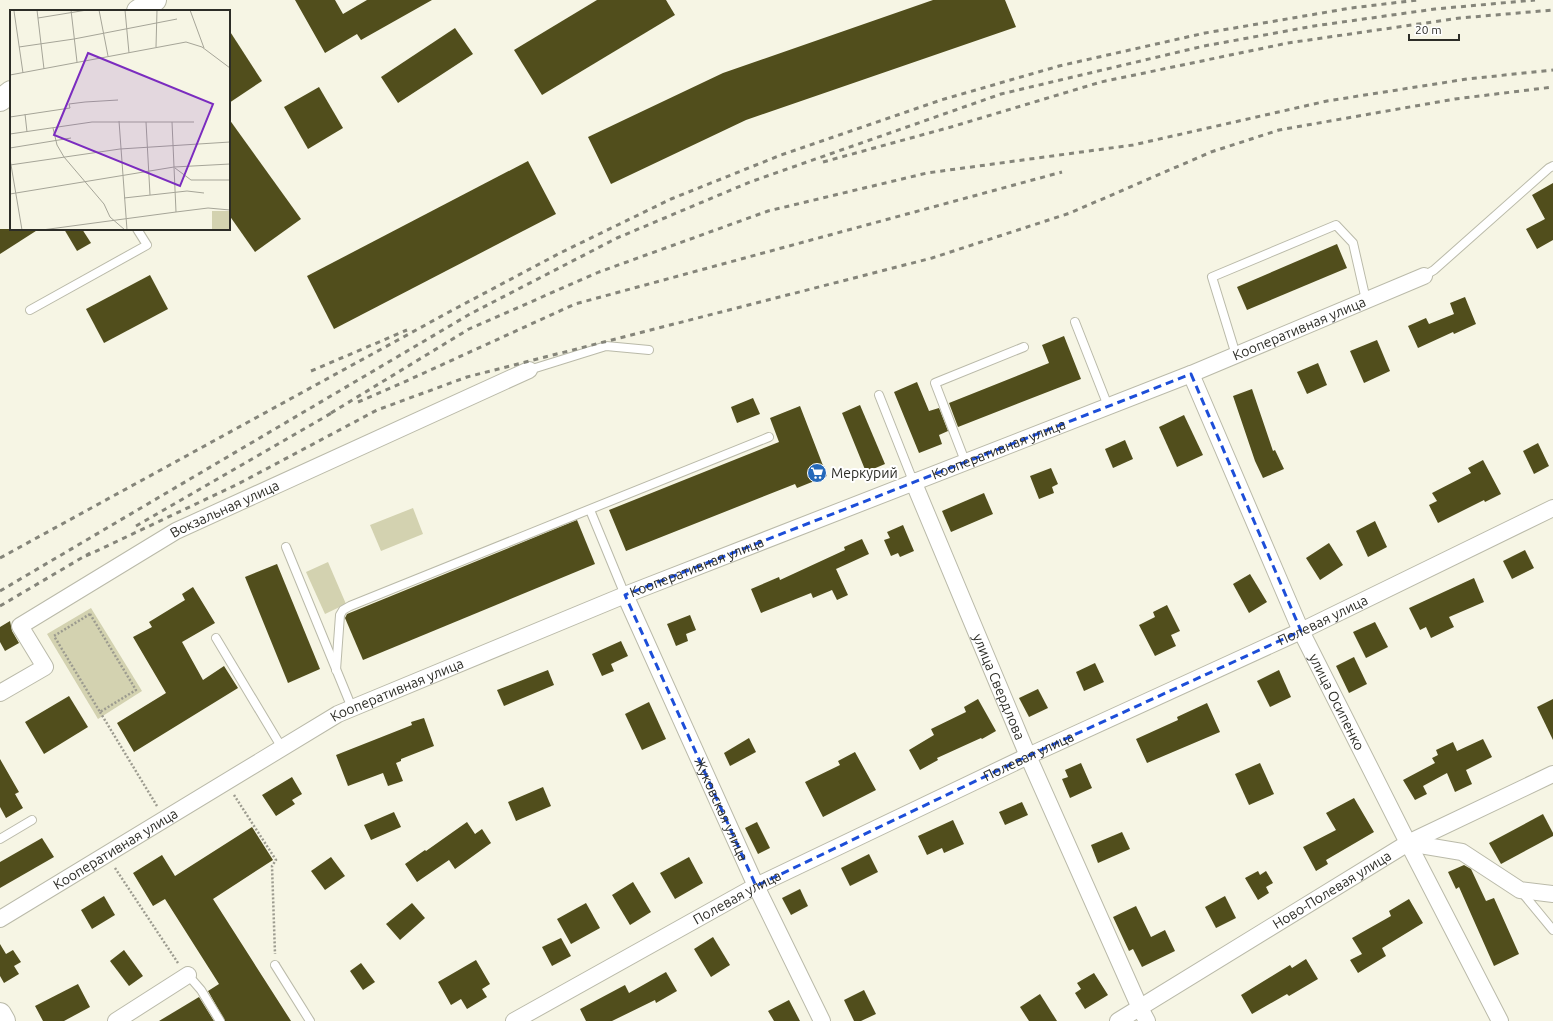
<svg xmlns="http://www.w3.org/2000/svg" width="1553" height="1021" font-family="Ubuntu,sans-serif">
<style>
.green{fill:#d3d2b0}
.building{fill:#514e1c}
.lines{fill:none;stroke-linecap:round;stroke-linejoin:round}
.lane-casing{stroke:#babaa9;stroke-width:10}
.street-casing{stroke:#babaa9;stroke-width:18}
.secondary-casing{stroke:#babaa9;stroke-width:24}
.path{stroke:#9c9b8f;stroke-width:2.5;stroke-dasharray:2 2;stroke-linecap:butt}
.lane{stroke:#fff;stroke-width:8}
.street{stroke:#fff;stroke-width:16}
.secondary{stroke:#fff;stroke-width:22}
.rail{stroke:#85857a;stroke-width:3;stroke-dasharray:5 5;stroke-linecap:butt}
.marked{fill:none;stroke:#1d4ed8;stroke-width:3;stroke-dasharray:8 5;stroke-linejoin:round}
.labels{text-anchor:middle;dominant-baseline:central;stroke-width:4;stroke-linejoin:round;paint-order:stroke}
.street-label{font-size:14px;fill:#2d2d27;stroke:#fff}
.poi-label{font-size:14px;fill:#2d2d27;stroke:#fff;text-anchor:start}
.inset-road{fill:none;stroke:#a6a598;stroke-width:1}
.view{fill:#7b2cbf;fill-opacity:0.15;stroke:#7b2cbf;stroke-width:2}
.inset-edge{fill:none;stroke:#2d2d27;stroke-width:2}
</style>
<rect width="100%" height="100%" fill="#f6f5e4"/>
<g class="green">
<polygon points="413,508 423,534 381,551 370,525"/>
<polygon points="328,562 346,604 325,614 306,572"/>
<polygon points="91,608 142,691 98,719 47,634"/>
</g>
<g class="building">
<polygon points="295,0 335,0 343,14 367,0 432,0 361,40 357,34 325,53"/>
<polygon points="597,0 666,0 675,15 542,95 514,50"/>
<polygon points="933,0 1005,0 1016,27 746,120 611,184 588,137 723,73"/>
<polygon points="455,28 473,54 398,103 381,77"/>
<polygon points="229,30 262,81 229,103"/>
<polygon points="319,87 343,128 308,149 284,107"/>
<polygon points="229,119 301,219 255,252 229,215"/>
<polygon points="528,161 556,214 334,329 307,276"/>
<polygon points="1553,183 1553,240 1537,249 1526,229 1545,219 1532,195"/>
<polygon points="0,229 39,229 0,254"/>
<polygon points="64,229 82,229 91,243 77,251"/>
<polygon points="1337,244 1347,268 1247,310 1237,287"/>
<polygon points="150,275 168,309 104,343 86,309"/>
<polygon points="1465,297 1476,324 1454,334 1453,332 1418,348 1408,326 1426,318 1429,324 1454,314 1450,303"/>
<polygon points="1064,336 1081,379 958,427 949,403 1049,363 1042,345"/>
<polygon points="1377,340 1390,371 1364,383 1350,351"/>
<polygon points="1318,363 1327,385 1307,394 1297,372"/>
<polygon points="917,382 929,411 939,408 948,431 939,435 942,444 919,453 894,392"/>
<polygon points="1252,389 1273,451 1275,450 1284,469 1263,478 1255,461 1233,396"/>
<polygon points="753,398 760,414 737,423 731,407"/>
<polygon points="860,405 885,464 866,472 842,413"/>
<polygon points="800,406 827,476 797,488 795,484 626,551 609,510 779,442 770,418"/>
<polygon points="1184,415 1203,455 1177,467 1159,427"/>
<polygon points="1125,440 1133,459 1113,468 1105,449"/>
<polygon points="1538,443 1549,466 1534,474 1523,451"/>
<polygon points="1483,460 1501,494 1485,502 1484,500 1438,523 1429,505 1437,501 1432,493 1471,473 1468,468"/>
<polygon points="1051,468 1058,484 1052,487 1054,493 1039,499 1030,476"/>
<polygon points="984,493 993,514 951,532 942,511"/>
<polygon points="577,520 595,564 363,660 345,618 347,614"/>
<polygon points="1375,521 1387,547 1368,557 1356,531"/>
<polygon points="903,525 914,551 900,557 898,553 891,556 884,540 890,538 887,532"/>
<polygon points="862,539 869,554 836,569 848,595 837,600 832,590 813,598 811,593 761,613 751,589 779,577 780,580 845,550 844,547"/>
<polygon points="1329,543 1343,565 1320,580 1306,558"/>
<polygon points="1525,550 1534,568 1512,579 1503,561"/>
<polygon points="277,564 320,669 288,683 245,577"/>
<polygon points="1250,574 1267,602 1249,613 1233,584"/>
<polygon points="1474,578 1484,602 1449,617 1454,627 1431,638 1426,627 1420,630 1409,608"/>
<polygon points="193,587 215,623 182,642 203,680 224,666 238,688 134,752 117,723 166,693 133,637 152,627 149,622 185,600 182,594"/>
<polygon points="1167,605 1180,631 1171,635 1176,646 1155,656 1139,625 1155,617 1153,612"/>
<polygon points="690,615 696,630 686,634 688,641 676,646 667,624"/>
<polygon points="10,621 12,631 19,643 5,651 0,642 0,627"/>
<polygon points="1375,622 1388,647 1366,658 1353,632"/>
<polygon points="621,641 628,656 611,664 614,671 602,676 592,654"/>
<polygon points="1354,657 1367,684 1349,693 1336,666"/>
<polygon points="1095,663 1104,682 1084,691 1076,672"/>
<polygon points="548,670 554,685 504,706 497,690"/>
<polygon points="1279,670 1291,697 1270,707 1257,681"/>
<polygon points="1038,689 1048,708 1029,717 1019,698"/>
<polygon points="69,696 88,727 44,754 25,722"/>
<polygon points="978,699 996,731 982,739 981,738 937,758 938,760 920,770 909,750 934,735 931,729 966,712 964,707"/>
<polygon points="1553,699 1553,740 1537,707"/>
<polygon points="649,702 666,739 642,750 625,714"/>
<polygon points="1207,703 1220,732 1147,763 1136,739 1178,720 1177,717"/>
<polygon points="424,718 434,746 401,759 401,761 396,763 403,781 388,786 383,773 348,786 336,755 412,725 411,722"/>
<polygon points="749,738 756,752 730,766 724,753"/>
<polygon points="1483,739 1492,757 1466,770 1472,784 1455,792 1447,773 1423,786 1427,794 1415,800 1403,780 1435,763 1432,758 1438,755 1436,750 1453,742 1457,751"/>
<polygon points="855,752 876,790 823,817 805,782 840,765 838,761"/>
<polygon points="0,759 19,792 15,794 23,808 6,818 0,807"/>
<polygon points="1081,763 1092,788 1070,798 1062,779 1068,777 1065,770"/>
<polygon points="1260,763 1274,794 1249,805 1235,774"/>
<polygon points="292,777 302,794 292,800 295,804 276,816 262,795"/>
<polygon points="543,787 551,806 516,821 508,802"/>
<polygon points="1354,798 1374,832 1326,860 1328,864 1316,871 1303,847 1336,830 1326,813"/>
<polygon points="1022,802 1028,815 1005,825 999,812"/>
<polygon points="394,812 401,827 371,840 364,825"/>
<polygon points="1543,814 1553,833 1553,836 1501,864 1489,843"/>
<polygon points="953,820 964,844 944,853 942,848 927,855 918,836"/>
<polygon points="467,822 475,834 482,829 491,843 455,869 449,860 417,882 405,864 425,850 426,851"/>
<polygon points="757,822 770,848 758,854 745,828"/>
<polygon points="252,827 273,860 213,899 291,1021 225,1021 208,991 219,984 165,899 153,906 133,873 162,855 175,876"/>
<polygon points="1122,832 1130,849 1098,863 1091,845"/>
<polygon points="42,838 54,857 0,888 0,862"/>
<polygon points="869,854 878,872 850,886 841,868"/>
<polygon points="331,857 345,876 325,890 311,871"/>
<polygon points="689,857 703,883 675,899 660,873"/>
<polygon points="1464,865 1471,869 1486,901 1494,898 1519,954 1494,966 1459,887 1456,889 1448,872"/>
<polygon points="1258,871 1260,875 1266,871 1273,883 1266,887 1269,893 1258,900 1245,878"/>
<polygon points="633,882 651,912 630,925 612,895"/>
<polygon points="800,889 808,906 791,915 782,898"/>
<polygon points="104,896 115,915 92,929 81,910"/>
<polygon points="1225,896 1236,918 1216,928 1205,907"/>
<polygon points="1409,899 1423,923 1382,948 1386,956 1358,973 1350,960 1362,954 1352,938 1391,916 1389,911"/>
<polygon points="412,903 425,918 400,940 386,924"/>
<polygon points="586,903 600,928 571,944 557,919"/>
<polygon points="1136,906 1151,937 1165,930 1175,951 1142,967 1133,949 1129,951 1113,917"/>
<polygon points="713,937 730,965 711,977 694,949"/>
<polygon points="561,938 571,956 552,966 542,947"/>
<polygon points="0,944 6,954 13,950 21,962 14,966 19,974 4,983 0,976"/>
<polygon points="124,950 143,976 129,986 110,961"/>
<polygon points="1306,959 1318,979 1289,996 1287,994 1252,1014 1241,995 1290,965 1292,968"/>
<polygon points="476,960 490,984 482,989 487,997 467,1009 461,999 451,1005 438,982"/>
<polygon points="361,963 375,982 363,990 350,971"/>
<polygon points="666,972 677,991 656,1003 655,1000 612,1021 586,1021 580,1009 625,985 629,993"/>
<polygon points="1094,973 1108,995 1085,1009 1075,993 1081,989 1077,983"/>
<polygon points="78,984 90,1007 64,1021 43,1021 35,1006"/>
<polygon points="864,990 876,1014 861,1021 854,1021 844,1000"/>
<polygon points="1040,994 1057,1021 1029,1021 1020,1007"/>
<polygon points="199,997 214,1021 159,1021"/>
<polygon points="789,1000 800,1021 774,1021 768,1011"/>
</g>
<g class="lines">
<defs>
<g id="lane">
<polyline points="1424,276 1434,270 1549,168 1553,166"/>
<polyline points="30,310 147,245 137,229"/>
<polyline points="1075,322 1108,406"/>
<polyline points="1236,355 1212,277 1336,225 1353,243 1366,300"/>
<polyline points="529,370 606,346 649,350"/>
<polyline points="879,395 913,481"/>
<polyline points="965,461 935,383 1024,347"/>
<polyline points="590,510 625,595"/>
<polyline points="286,547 352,708"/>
<polyline points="216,638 282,748"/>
<polyline points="336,670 340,615 343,610 350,606 769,437"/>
<polyline points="0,839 32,820"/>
<polyline points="1520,890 1553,930"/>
<polyline points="275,965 310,1021"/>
<polyline points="188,975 201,990 220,1021"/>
</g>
<g id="street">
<path id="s1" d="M1191,374L1301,631L1408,843L1500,1021"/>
<path id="s2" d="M913,481L1028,756L1140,1008L1147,1021"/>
<path id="s3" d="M625,595L756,886L822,1021"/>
<path id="s4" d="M0,693L45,667L20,626L176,531L529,370"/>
<polyline points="1408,843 1462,852 1520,890 1553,894"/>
<path id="s5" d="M0,919L338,714L625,595L1191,374L1424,276"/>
<polyline points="116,1021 188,975"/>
<path id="s6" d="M514,1021L756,886L1028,756L1301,631L1553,508"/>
<path id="s7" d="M1118,1021L1408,843L1553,774"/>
</g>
<g id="secondary">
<polyline points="138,11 155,0"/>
<polyline points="0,100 11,92"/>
<polyline points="0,1014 4,1021"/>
</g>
</defs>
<use href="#lane" class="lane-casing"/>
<use href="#street" class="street-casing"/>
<use href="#secondary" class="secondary-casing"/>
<g class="path">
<polygon points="90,614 136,690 100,712 54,636"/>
<polyline points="100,712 157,806"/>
<polyline points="234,795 276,860 272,866 275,954"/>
<polyline points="115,868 178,963"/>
</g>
<use href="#lane" class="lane"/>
<use href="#street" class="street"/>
<use href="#secondary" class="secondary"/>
<g class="rail">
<polyline points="823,162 951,127 1101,82 1288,43 1460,18 1553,10"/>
<polyline points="311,371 407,330"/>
<polyline points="358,402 402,383 575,304 1062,172"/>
<polyline points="331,413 469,329 599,272 768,211 927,173 1133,145 1327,101 1467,79 1553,70"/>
<polyline points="136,526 335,411"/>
<polyline points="86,556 238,484 377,410 467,377 932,258 1070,213 1211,152 1279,130 1455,99 1553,87"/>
<polyline points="0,558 449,312 560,253 671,199 781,155 941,100 1059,66 1205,33 1351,8 1418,0"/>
<polyline points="0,591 470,314 617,238 750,182 1001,94 1204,46 1314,26 1435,9 1535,0"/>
<polyline points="0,606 90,553"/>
</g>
</g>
<path class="marked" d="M1191,374L1301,631L1028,756L756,886L625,595Z"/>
<defs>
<symbol id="supermarket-disc" viewBox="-11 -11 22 22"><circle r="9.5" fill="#2569ba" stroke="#fff"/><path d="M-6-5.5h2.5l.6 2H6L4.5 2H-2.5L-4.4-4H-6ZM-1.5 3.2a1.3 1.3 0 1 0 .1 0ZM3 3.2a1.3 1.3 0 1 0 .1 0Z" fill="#fff"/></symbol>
</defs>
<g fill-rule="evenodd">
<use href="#supermarket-disc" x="806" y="462" width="22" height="22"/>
</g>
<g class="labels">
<g class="street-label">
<text stroke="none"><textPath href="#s5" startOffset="1431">Кооперативная улица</textPath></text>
<text stroke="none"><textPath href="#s5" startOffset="1107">Кооперативная улица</textPath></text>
<text stroke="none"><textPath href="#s4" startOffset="336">Вокзальная улица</textPath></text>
<text stroke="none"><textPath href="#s5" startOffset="783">Кооперативная улица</textPath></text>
<text stroke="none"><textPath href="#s6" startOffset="903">Полевая улица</textPath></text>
<text stroke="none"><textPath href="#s2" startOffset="223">улица Свердлова</textPath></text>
<text stroke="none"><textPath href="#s5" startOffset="459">Кооперативная улица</textPath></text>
<text stroke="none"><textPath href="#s1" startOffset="359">улица Осипенко</textPath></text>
<text stroke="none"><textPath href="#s6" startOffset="579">Полевая улица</textPath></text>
<text stroke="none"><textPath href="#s3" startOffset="235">Жуковская улица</textPath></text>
<text stroke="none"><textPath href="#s5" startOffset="135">Кооперативная улица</textPath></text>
<text stroke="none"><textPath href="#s7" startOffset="251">Ново-Полевая улица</textPath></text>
<text stroke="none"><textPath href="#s6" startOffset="255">Полевая улица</textPath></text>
</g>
<g class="poi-label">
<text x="831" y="473">Меркурий</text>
</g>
</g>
<g transform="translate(10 10)">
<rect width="220" height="220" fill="#f6f5e4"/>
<path d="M202,201H220V220H202Z" fill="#d3d2b0"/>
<path class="inset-road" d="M27,0L34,59M61,0L67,52M89,0L98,46M115,0L119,43M180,0L194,38M4,1L13,63M28,8L77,0M9,37L64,29L167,9M146,37L147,0M0,65L176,32L192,37L220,58M15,104L17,122M0,107L60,98L59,94L75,92L108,90M109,111L117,220M136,112L140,185M162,112L166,202M43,118L47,135L54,147L94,194L100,207L115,220M0,124L82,112H184M0,138L61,128M0,149L12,220M0,155L110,139L220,132M165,158L181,170H220M0,184L164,157L220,154M114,188L177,181L194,183M32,220L166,202L198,198L220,200"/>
<path class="view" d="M78,43L203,94L170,176L44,125Z"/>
<rect width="220" height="220" class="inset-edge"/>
</g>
<path d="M1409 34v6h50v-6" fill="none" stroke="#2d2d27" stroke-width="2"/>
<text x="1415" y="34" font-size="12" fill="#2d2d27" stroke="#ffffff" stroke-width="3" paint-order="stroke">20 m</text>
</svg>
